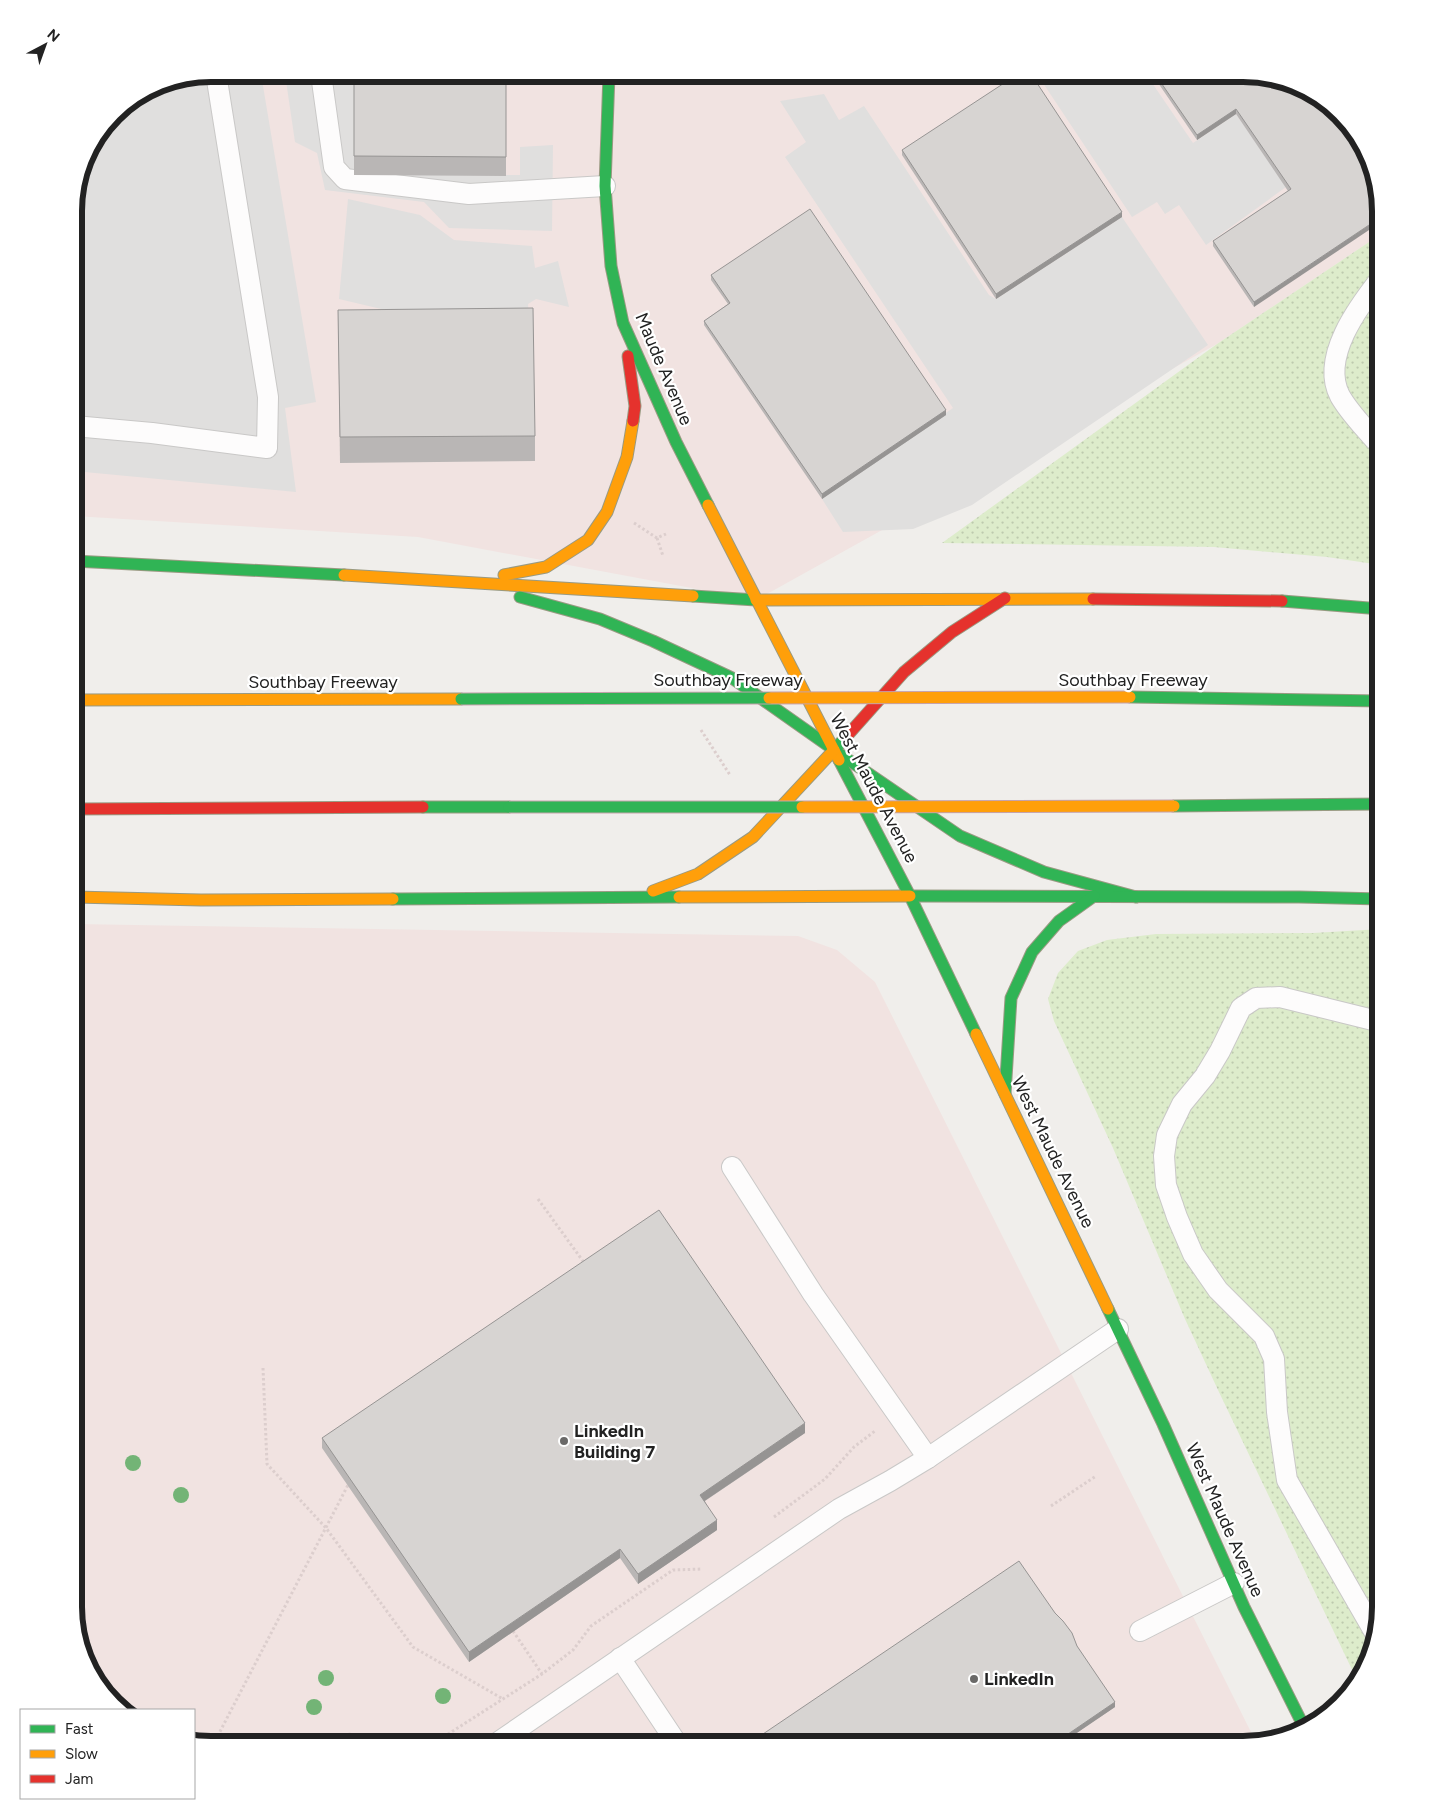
<svg xmlns="http://www.w3.org/2000/svg" width="1455" height="1819" font-family="Figtree,sans-serif">
<style>
.commercial{fill:#f1e3e1}
.grass{fill:url(#grass-dots)}
.parking{fill:#e0dfde}
.lines{fill:none;stroke-linecap:round;stroke-linejoin:round}
.lane-casing{stroke:#c9c8c7;stroke-width:22}
.fast-casing{stroke:#999a82;stroke-width:13}
.slow-casing{stroke:#999a82;stroke-width:13}
.jam-casing{stroke:#999a82;stroke-width:13}
.path{stroke:#dccecd;stroke-width:3;stroke-dasharray:2.5 2.5;stroke-linecap:butt}
.lane{stroke:#fdfcfc;stroke-width:20}
.fast{stroke:#30b455;stroke-width:11}
.slow{stroke:#ff9f0a;stroke-width:11}
.jam{stroke:#e5322d;stroke-width:11}
.fast-bridge-casing{stroke:#c5a2ac;stroke-width:13;stroke-linecap:butt}
.slow-bridge-casing{stroke:#c5a2ac;stroke-width:13;stroke-linecap:butt}
.fast-bridge{stroke:#30b455;stroke-width:11}
.slow-bridge{stroke:#ff9f0a;stroke-width:11}
.tree{fill:#73b476}
.wall{fill:#b9b6b5}
.shaded-wall{fill:#969493}
.building{fill:#d7d4d2;stroke:#969493}
.poi-dot{fill:#6a6968;stroke:#fff;stroke-width:2}
.labels{text-anchor:middle;dominant-baseline:central;stroke-width:4.5;stroke-linejoin:round;paint-order:stroke}
.street-label{font-size:18px;fill:#222;stroke:#fff}
.poi-label{font-size:18px;font-weight:bold;fill:#222;stroke:#fff;text-anchor:start}
.rim{fill:none;stroke:#222;stroke-width:6}
</style>
<defs>
<pattern id="grass-dots" width="8" height="8" patternUnits="userSpaceOnUse" patternTransform="scale(1.25)"><rect width="8" height="8" fill="#ddeccb"/><path d="M2 2h.1M6 6h.1" fill="none" stroke="#bdcaae" stroke-width="1.8" stroke-linecap="round"/></pattern>
</defs>
<rect width="100%" height="100%" fill="#f0eeeb"/>
<g class="commercial">
<polygon points="212,74 1252,74 1381,212 1381,234 1217,344 756,600 418,537 74,516 74,202 88,151 120,108 159,84"/>
<polygon points="74,924 798,936 837,950 875,982 1256,1742 1244,1745 211,1745 194,1741 194,1710 127,1710 97,1684 74,1608"/>
</g>
<g class="grass">
<polygon points="1381,234 1381,565 1327,557 1214,547 942,543 1217,344"/>
<polygon points="1381,929 1381,1608 1367,1669 1357,1680 1218,1390 1185,1319 1113,1148 1054,1021 1048,999 1058,973 1078,951 1107,940 1156,934 1313,933"/>
</g>
<g class="parking">
<polygon points="212,74 261,74 316,402 285,408 296,492 74,471 74,202 88,151 120,108 159,84"/>
<polygon points="285,74 355,74 354,175 520,175 520,147 553,145 552,231 449,228 424,202 325,190 317,153 295,142"/>
<polygon points="1037,74 1146,74 1193,143 1236,114 1286,187 1206,245 1179,205 1165,214 1157,202 1132,217"/>
<polygon points="824,94 839,120 864,106 989,295 996,299 1122,217 1208,345 972,505 913,529 843,532 822,499 953,408 785,157 806,142 780,101"/>
<polygon points="348,199 420,215 454,240 532,246 535,268 558,261 569,307 536,299 528,304 529,319 453,326 339,299"/>
</g>
<g class="lines">
<defs>
<g id="lane">
<polyline points="321,74 334,167 345,179 469,194 605,186"/>
<polyline points="74,426 152,433 267,448 268,397 216,74"/>
<path d="M1381,445L1374,439C1363,426 1349,412 1340,396C1320,358 1358,307 1381,278"/>
<polyline points="732,1167 813,1294 928,1458"/>
<polyline points="1140,1631 1234,1583"/>
<polyline points="1375,1633 1287,1480 1277,1412 1274,1359 1264,1336 1218,1290 1193,1254 1177,1217 1166,1185 1164,1156 1167,1135 1182,1104 1205,1076 1220,1051 1241,1008 1256,998 1280,997 1381,1022"/>
<polyline points="620,1658 678,1745"/>
<polyline points="494,1745 839,1509 890,1481 928,1458 1118,1329"/>
</g>
<g id="fast">
<polyline points="609,74 605,186 611,266 623,323 676,442 708,505"/>
<polyline points="74,561 344,575"/>
<polyline points="693,596 756,600"/>
<polyline points="520,597 600,619 653,641 732,678 830,747"/>
<polyline points="1282,601 1381,609"/>
<polyline points="1130,697 1381,701"/>
<polyline points="846,737 834,750 960,836 1044,872 1136,897"/>
<polyline points="839,760 910,896 976,1034"/>
<polyline points="1174,806 1381,804"/>
<polyline points="423,807 509,807"/>
<polyline points="910,896 1299,897 1381,899"/>
<polyline points="393,899 679,897"/>
<polyline points="1005,1094 1011,998 1032,952 1059,921 1094,896"/>
<polyline points="1108,1309 1163,1424 1244,1607 1304,1727"/>
</g>
<g id="slow">
<polyline points="708,505 839,760"/>
<polyline points="344,575 693,596"/>
<polyline points="504,575 546,567 588,540 607,512 627,457 633,421"/>
<polyline points="756,600 1093,599"/>
<polyline points="74,700 461,699"/>
<polyline points="653,891 698,874 753,837 834,750"/>
<polyline points="74,897 201,900 393,899"/>
<polyline points="679,897 910,896"/>
<polyline points="976,1034 1108,1309"/>
</g>
<g id="jam">
<polyline points="628,356 635,406 633,421"/>
<polyline points="1093,599 1282,601"/>
<polyline points="846,737 904,672 952,632 1005,598"/>
<polyline points="74,809 423,807"/>
</g>
</defs>
<use href="#lane" class="lane-casing"/>
<use href="#fast" class="fast-casing"/>
<use href="#slow" class="slow-casing"/>
<use href="#jam" class="jam-casing"/>
<g class="path">
<polyline points="634,523 657,538 666,534"/>
<polyline points="657,538 663,556"/>
<polyline points="701,730 730,775"/>
<polyline points="538,1199 585,1264"/>
<polyline points="263,1368 267,1464 326,1528 413,1647 503,1699"/>
<polyline points="1051,1506 1096,1476"/>
<polyline points="774,1517 825,1479 854,1447 875,1431"/>
<polyline points="513,1631 542,1674"/>
<polyline points="586,1739 591,1745"/>
<polyline points="194,1741 312,1742 351,1734 360,1736 374,1745"/>
<polyline points="213,1745 348,1485"/>
<polyline points="431,1745 542,1674 573,1650 591,1626 673,1570 702,1569"/>
</g>
<use href="#lane" class="lane"/>
<use href="#fast" class="fast"/>
<use href="#slow" class="slow"/>
<use href="#jam" class="jam"/>
<defs>
<g id="fast-bridge">
<polyline points="461,699 769,698"/>
<polyline points="509,807 802,807"/>
</g>
<g id="slow-bridge">
<polyline points="769,698 1130,697"/>
<polyline points="802,807 1174,806"/>
</g>
</defs>
<use href="#fast-bridge" class="fast-bridge-casing"/>
<use href="#slow-bridge" class="slow-bridge-casing"/>
<use href="#fast-bridge" class="fast-bridge"/>
<use href="#slow-bridge" class="slow-bridge"/>
</g>
<g class="tree">
<circle cx="133" cy="1463" r="8"/>
<circle cx="181" cy="1495" r="8"/>
<circle cx="326" cy="1678" r="8"/>
<circle cx="443" cy="1696" r="8"/>
<circle cx="314" cy="1707" r="8"/>
</g>
<g class="wall">
<polygon points="354,74 506,74 506,176 354,175"/>
<polygon points="1152,74 1252,74 1358,135 1254,307 1213,246 1213,241 1288,191 1236,114 1197,140"/>
<polygon points="902,150 1122,217 996,299 902,155"/>
<polygon points="711,275 946,415 822,499 704,325 704,321 728,304 711,280"/>
<polygon points="338,310 535,436 535,461 340,463"/>
<polygon points="805,1433 705,1501 717,1530 638,1584 620,1558 469,1662 322,1448 322,1438"/>
<polygon points="1055,1613 1077,1646 1115,1707 1059,1745 767,1745 763,1739 763,1734"/>
</g>
<g class="shaded-wall">
<polygon points="1236,109 1236,114 1197,140 1197,135"/>
<polygon points="1122,212 1122,217 996,299 996,294"/>
<polygon points="1381,217 1381,222 1254,307 1254,302"/>
<polygon points="946,410 946,415 822,499 822,494"/>
<polygon points="805,1423 805,1433 700,1504 700,1495"/>
<polygon points="717,1520 717,1530 638,1584 638,1574"/>
<polygon points="620,1549 620,1558 469,1662 469,1652"/>
<polygon points="1115,1702 1115,1707 1059,1745 1052,1745"/>
</g>
<g class="building">
<polygon points="354,74 506,74 506,157 354,156"/>
<polygon points="1018,74 1031,74 1122,212 996,294 902,150"/>
<polygon points="1155,74 1252,74 1312,92 1358,135 1381,212 1381,217 1254,302 1213,241 1291,189 1236,109 1197,135"/>
<polygon points="810,209 946,410 822,494 704,321 730,303 711,275"/>
<polygon points="533,308 535,436 340,437 338,310"/>
<polygon points="659,1210 805,1423 700,1495 717,1520 638,1574 620,1549 469,1652 322,1438"/>
<polygon points="1019,1561 1055,1613 1063,1621 1072,1633 1077,1646 1115,1702 1052,1745 770,1745 763,1734"/>
</g>
<g class="poi-dot">
<circle cx="564" cy="1441" r="5"/>
<circle cx="974" cy="1679" r="5"/>
</g>
<g class="labels">
<g class="street-label">
<text transform="translate(664 369) rotate(67)">Maude Avenue</text>
<text x="728" y="680">Southbay Freeway</text>
<text x="1133" y="680">Southbay Freeway</text>
<text x="323" y="682">Southbay Freeway</text>
<text transform="translate(874 788) rotate(62)">West Maude Avenue</text>
<text transform="translate(1053 1152) rotate(64)">West Maude Avenue</text>
<text transform="translate(1225 1520) rotate(66)">West Maude Avenue</text>
</g>
<g class="poi-label">
<text x="574" y="1431">LinkedIn<tspan x="574" dy="21">Building 7</tspan></text>
<text x="984" y="1679">LinkedIn</text>
</g>
</g>
<path d="M0 0H1455V1819H0ZM211 82H1243A129 129 0 0 1 1372 211V1607A129 129 0 0 1 1243 1736H211A129 129 0 0 1 82 1607V211A129 129 0 0 1 211 82Z" fill="#fff" fill-rule="evenodd"/>
<path class="rim" d="M211 82H1243A129 129 0 0 1 1372 211V1607A129 129 0 0 1 1243 1736H211A129 129 0 0 1 82 1607V211A129 129 0 0 1 211 82Z"/>
<rect x="20" y="1709" width="175" height="90" fill="#ffffff" stroke="#a7a7a7"/>
<rect x="30" y="1725" width="25" height="8" fill="#30b455" stroke="#a7a7a7"/>
<text x="65" y="1734" font-size="15" fill="#222222">Fast</text>
<rect x="30" y="1750" width="25" height="8" fill="#ff9f0a" stroke="#a7a7a7"/>
<text x="65" y="1759" font-size="15" fill="#222222">Slow</text>
<rect x="30" y="1775" width="25" height="8" fill="#e5322d" stroke="#a7a7a7"/>
<text x="65" y="1784" font-size="15" fill="#222222">Jam</text>
<g transform="translate(45 45) rotate(41)" stroke="#ffffff" stroke-width="4" paint-order="stroke">
<path d="M0-4L9 19L0 12L-9 19Z" fill="#222222"/>
<text y="-8" font-size="14" font-weight="bold" text-anchor="middle" fill="#222222">N</text>
</g>
</svg>
